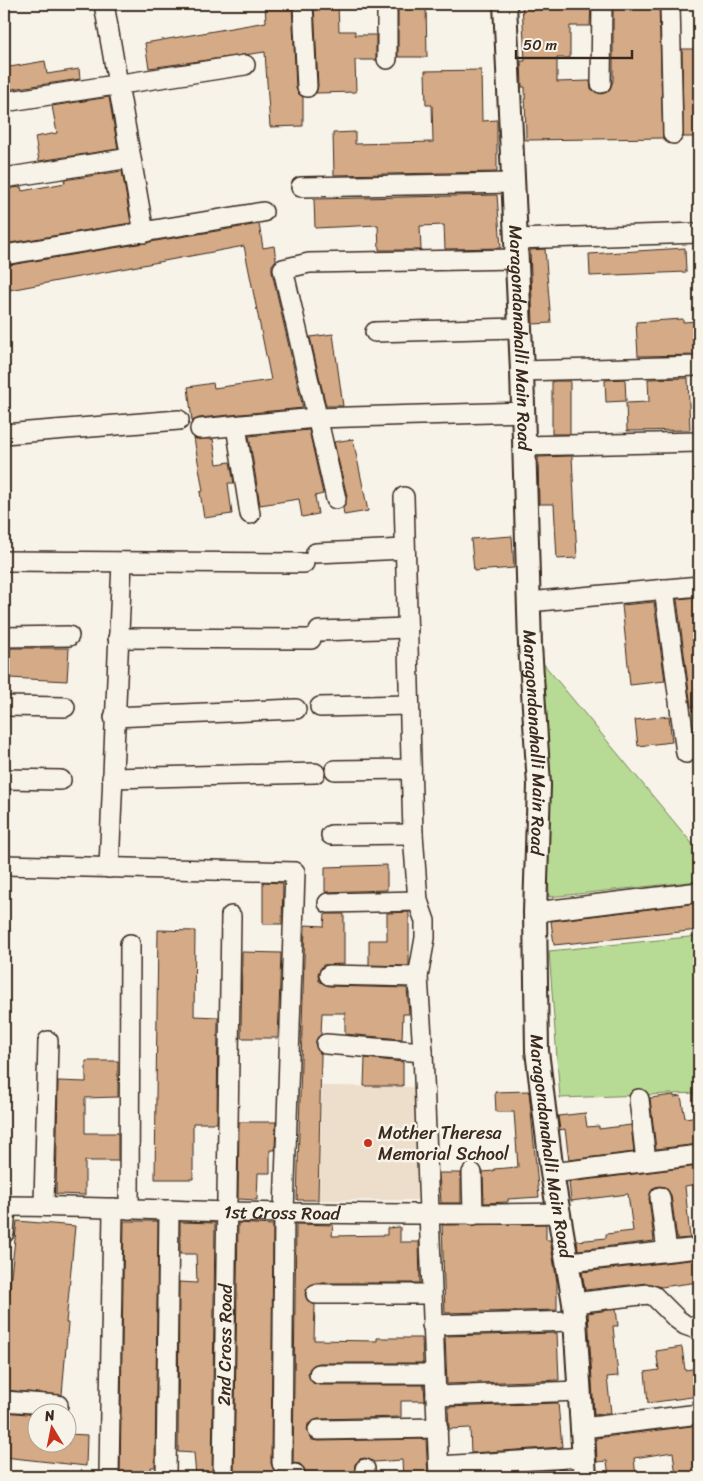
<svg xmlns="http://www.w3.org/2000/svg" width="703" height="1481" font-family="Sriracha,sans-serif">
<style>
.built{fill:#edddcb}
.green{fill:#b7db95;stroke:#79825a}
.building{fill:#d5aa86;stroke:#3b2a1e}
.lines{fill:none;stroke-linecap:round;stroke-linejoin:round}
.minor-casing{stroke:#3b2a1e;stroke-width:22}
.tertiary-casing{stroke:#3b2a1e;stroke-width:26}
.minor{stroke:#f7f3e8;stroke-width:19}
.tertiary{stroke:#f7f3e8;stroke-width:22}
.poi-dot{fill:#c8321e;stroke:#f7f3e8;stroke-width:2}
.labels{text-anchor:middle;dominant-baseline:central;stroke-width:5;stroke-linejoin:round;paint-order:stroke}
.street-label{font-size:18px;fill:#3b2a1e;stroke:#f7f3e8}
.poi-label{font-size:18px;fill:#3b2a1e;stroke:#f7f3e8;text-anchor:start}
</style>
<rect width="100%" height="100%" fill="#f7f3e8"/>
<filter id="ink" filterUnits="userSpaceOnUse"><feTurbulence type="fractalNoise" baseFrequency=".02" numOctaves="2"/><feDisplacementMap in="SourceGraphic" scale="10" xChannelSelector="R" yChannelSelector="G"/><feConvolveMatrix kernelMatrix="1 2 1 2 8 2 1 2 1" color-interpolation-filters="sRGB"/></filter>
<g filter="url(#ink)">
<polygon class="built" points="322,1086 415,1087 417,1200 319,1200"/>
<g class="green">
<polygon points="542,662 699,852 699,881 549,897"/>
<polygon points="699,936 699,1093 560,1098 549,951"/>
</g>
<g class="building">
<polygon points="265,4 292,4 296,88 298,93 303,97 303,126 270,127 265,52 149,68 145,43 266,22"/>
<polygon points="314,4 338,4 339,31 355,31 355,35 376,35 376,60 355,60 356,92 316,93 318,86"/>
<polygon points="398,4 426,4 427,57 398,57"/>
<polygon points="522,4 591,4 590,26 570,26 570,58 557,58 557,82 590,81 591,89 601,94 610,89 613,81 613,4 659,4 663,138 526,140 525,87 522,87 521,61 525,61"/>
<polygon points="682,49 699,49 699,137 683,137"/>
<polygon points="45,61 47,74 79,69 80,79 5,90 4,68"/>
<polygon points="481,70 482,121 497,120 497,172 334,175 333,133 355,132 355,144 433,142 432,105 426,105 425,71"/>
<polygon points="109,97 118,149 39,161 35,137 57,133 52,106"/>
<polygon points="122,171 131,223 4,244 4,218 6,217 4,189 21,187 22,191 65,183 64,180"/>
<polygon points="497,195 501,248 445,249 444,225 420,226 421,250 379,250 378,225 315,228 314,199"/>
<polygon points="259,224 263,248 274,246 276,260 272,265 272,272 303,408 199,418 192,421 188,387 213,383 214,388 271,380 244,246 4,291 4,266"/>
<polygon points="685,248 686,272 590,276 589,254"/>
<polygon points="545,249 551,323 533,324 530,250"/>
<polygon points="683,319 683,322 699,321 699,355 638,356 636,322"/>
<polygon points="333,334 343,406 326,406 310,337"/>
<polygon points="688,378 690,430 627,431 626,403 649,402 648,379"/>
<polygon points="625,379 626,401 606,402 605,380"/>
<rect x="552" y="381" width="18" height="53"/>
<polygon points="309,430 323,494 315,496 318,514 302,517 299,499 260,505 249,436"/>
<polygon points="194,438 213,439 217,464 230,462 234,483 228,483 232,514 204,518 200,492 203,491"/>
<polygon points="353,439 368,511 344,515 343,508 347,496 334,442"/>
<polygon points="572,456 577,558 557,559 554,504 539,504 538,457"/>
<polygon points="512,536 514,568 474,571 471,539"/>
<polygon points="699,597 699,706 691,707 677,599"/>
<polygon points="654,602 665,681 630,685 622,605"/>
<polygon points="10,648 69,648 67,681 9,678"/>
<polygon points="669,716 672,742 638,746 635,720"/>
<polygon points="387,865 387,890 325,892 325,867"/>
<polygon points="263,882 283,883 282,924 263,924"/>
<polygon points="699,903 699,930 554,945 551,921"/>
<polygon points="409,912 409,966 369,965 369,940 387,940 387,913"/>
<polygon points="325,914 344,914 344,964 323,965 318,974 319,981 329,986 407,988 409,1014 403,1014 402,1039 345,1034 345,1013 322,1013 321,1034 315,1044 321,1055 318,1200 297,1200 305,925 324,926"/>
<polygon points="158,930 195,931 194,1016 218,1017 217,1123 193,1123 193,1179 155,1179"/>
<polygon points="242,952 281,953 278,1038 241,1038"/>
<polygon points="365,1058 403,1062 403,1086 364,1086"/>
<polygon points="86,1061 118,1061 118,1097 85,1098 85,1133 118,1133 118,1161 85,1161 85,1195 56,1194 58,1081 86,1082"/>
<polygon points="529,1091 539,1197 508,1199 508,1202 484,1203 483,1172 494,1171 494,1169 518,1167 514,1112 496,1112 495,1092"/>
<polygon points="674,1095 674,1097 681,1096 685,1118 699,1116 699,1144 656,1149 650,1098"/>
<polygon points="585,1113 587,1127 599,1126 599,1129 631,1125 634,1152 569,1160 565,1129 560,1130 558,1116"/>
<polygon points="239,1122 276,1122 275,1150 270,1150 270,1173 258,1173 257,1200 238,1199"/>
<polygon points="699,1166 699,1184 685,1186 690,1238 677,1239 671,1195 665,1187 659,1186 653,1188 649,1198 654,1241 578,1250 577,1241 606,1238 606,1234 633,1231 628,1194 571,1201 569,1182"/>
<polygon points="439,1173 461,1173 461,1203 441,1203"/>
<polygon points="17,1221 75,1226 66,1323 68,1323 62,1395 4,1390 6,1320"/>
<polygon points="124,1221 158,1221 155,1467 151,1467 152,1477 120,1477"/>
<polygon points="180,1222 215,1223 212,1477 196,1477 194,1453 178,1452 179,1282 197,1283 196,1254 180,1254"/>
<polygon points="238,1223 273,1225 271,1463 273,1469 277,1473 284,1474 284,1477 234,1477"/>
<polygon points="296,1224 333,1225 332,1236 387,1235 387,1228 400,1227 400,1242 419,1242 420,1283 316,1283 307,1288 305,1294 307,1300 315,1305 314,1340 377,1341 377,1338 422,1338 423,1363 319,1363 310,1368 308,1374 313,1383 319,1385 424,1385 425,1401 401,1401 401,1417 318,1419 308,1424 307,1431 312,1440 318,1441 426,1439 428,1477 403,1477 402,1460 374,1462 365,1458 360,1459 355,1464 354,1477 306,1477 304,1468 300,1464 293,1463"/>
<polygon points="546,1224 546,1240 550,1240 557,1282 557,1310 445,1313 442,1225"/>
<polygon points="699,1259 699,1282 661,1287 647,1283 585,1290 582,1272"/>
<polygon points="616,1309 618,1326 613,1326 618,1376 607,1377 611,1413 594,1415 588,1313"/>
<polygon points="557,1333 559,1380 447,1384 445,1336"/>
<polygon points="682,1347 685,1370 699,1368 699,1396 648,1403 645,1372 659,1370 656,1351"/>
<polygon points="558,1403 562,1447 471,1453 470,1428 449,1429 448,1407"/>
<polygon points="4,1412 38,1415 38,1444 68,1444 68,1434 87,1435 86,1466 4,1457"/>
<polygon points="699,1425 699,1450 695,1450 699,1477 676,1477 673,1452 634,1458 636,1477 609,1477 607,1461 597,1462 596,1438"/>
<polygon points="562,1470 563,1477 472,1477 472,1475"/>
</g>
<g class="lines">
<defs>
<g id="minor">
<polyline points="104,4 144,233"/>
<polyline points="303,4 307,87"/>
<polyline points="670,4 673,134"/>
<polyline points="387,59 387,4"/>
<polyline points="601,83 602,4"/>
<polyline points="4,102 245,65"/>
<polyline points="4,178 130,158"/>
<polyline points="301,187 513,183"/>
<polyline points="516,239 699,233"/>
<polyline points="4,255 263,212"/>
<polyline points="375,332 520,328"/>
<polyline points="522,371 699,366"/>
<polyline points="236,426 250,514"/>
<polyline points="200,429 316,418 524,412"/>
<polyline points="4,434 179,420"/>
<polyline points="524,446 699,442"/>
<polyline points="404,497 413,834 418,901 425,921 425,938 418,977 423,1052 439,1477"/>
<polyline points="336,499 283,269 309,263 517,259"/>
<polyline points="316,553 405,549"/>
<polyline points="4,561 304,563"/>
<polyline points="664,589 686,753"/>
<polyline points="529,602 699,586"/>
<polyline points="319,631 408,628"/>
<polyline points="4,637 69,636"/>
<polyline points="118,638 311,639"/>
<polyline points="4,706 65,707"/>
<polyline points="320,707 409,705"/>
<polyline points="114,717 296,709"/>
<polyline points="335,770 411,769"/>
<polyline points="112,778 315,773"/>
<polyline points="4,779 61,780"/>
<polyline points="331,835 413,834"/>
<polyline points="4,865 295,872 284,1213 282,1463"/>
<polyline points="109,868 122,562"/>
<polyline points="328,903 418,901"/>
<polyline points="535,912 699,892"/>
<polyline points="329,975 418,977"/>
<polyline points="326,1044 423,1052"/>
<polyline points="639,1099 646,1161"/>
<polyline points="472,1173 473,1215"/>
<polyline points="552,1173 699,1155"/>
<polyline points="660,1197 667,1251"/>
<polyline points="44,1204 48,1041"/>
<path id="s1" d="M4,1206C78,1206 152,1210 227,1212C338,1214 449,1215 560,1213"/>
<polyline points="129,1209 130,944"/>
<polyline points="4,1233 6,1206"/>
<polyline points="569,1262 699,1248"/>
<polyline points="316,1294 431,1294"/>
<polyline points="574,1303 648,1294 654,1296 677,1319 685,1325 699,1330"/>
<polyline points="432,1325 575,1321"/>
<polyline points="319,1374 434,1374"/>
<polyline points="436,1396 580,1391"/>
<polyline points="4,1401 58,1405"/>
<polyline points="583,1428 699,1414"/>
<polyline points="318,1430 438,1428"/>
<polyline points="439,1466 584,1457"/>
<polyline points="365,1469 365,1477"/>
<polyline points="295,1474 295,1477"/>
<polyline points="109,1477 113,1208"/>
<polyline points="166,1477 169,1210"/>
<path id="s2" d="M223,1477L231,916"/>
</g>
<g id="tertiary">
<path id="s3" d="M505,4L522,371L530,645L539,785L535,912L537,1051L552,1173L574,1303L585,1477"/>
</g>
</defs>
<use href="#minor" class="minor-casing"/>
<use href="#tertiary" class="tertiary-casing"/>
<use href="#minor" class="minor"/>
<use href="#tertiary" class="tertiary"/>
</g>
</g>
<circle class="poi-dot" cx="368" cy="1143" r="5"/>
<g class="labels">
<g class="street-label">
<text stroke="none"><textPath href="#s3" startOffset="334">Maragondanahalli Main Road</textPath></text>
<text stroke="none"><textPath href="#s3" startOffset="739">Maragondanahalli Main Road</textPath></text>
<text stroke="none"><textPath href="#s3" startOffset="1144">Maragondanahalli Main Road</textPath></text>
<text stroke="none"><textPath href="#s1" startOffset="278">1st Cross Road</textPath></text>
<text stroke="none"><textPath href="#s2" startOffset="132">2nd Cross Road</textPath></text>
</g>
<g class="poi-label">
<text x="378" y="1133">Mother Theresa<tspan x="378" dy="21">Memorial School</tspan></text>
</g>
</g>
<rect width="703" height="1481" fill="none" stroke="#f7f3e8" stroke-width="20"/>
<rect x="10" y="10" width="683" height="1461" fill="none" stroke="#3b2a1e" stroke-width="2" filter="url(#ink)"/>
<g transform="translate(52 1428) rotate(350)"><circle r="24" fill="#f7f3e8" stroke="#aca397"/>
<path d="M0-4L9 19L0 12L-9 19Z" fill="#c8321e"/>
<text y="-8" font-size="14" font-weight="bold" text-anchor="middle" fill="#3b2a1e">N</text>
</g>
<path d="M516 50v8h116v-8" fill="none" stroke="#3b2a1e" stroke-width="2.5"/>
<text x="523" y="50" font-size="15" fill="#3b2a1e" stroke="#f7f3e8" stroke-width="4" paint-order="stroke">50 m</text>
</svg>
